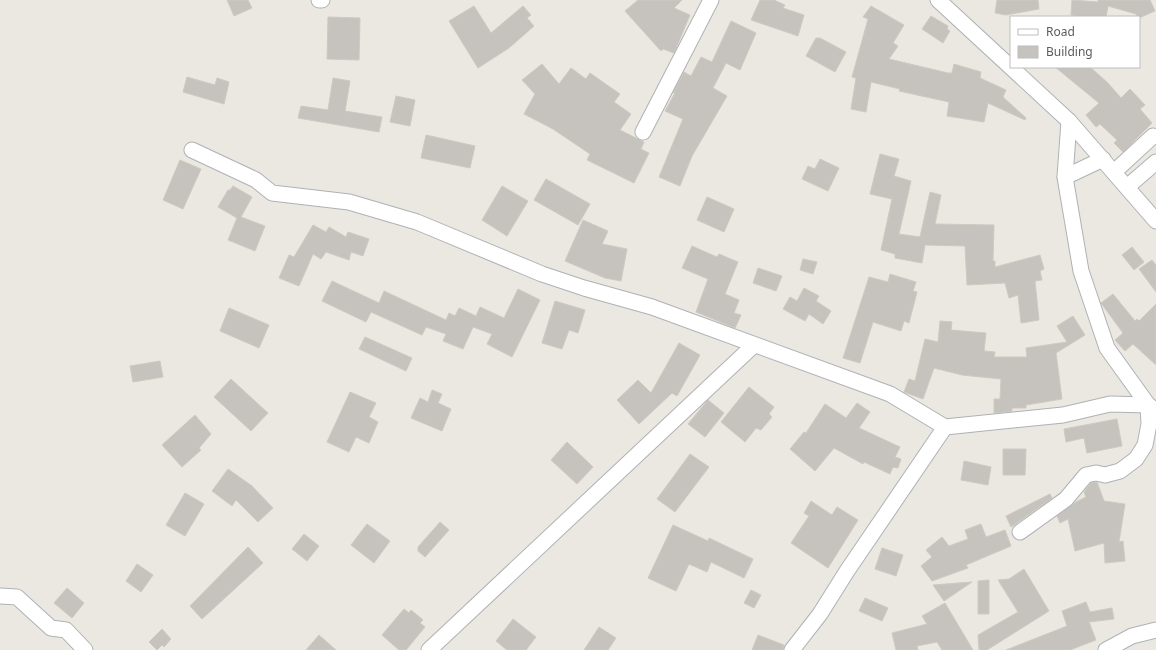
<svg xmlns="http://www.w3.org/2000/svg" width="1156" height="650" font-family="'Noto Sans',sans-serif">
<style>
.building{fill:#c6c3be;stroke:#cfc9c0}
.lines{fill:none;stroke-linecap:round;stroke-linejoin:round}
.minor-casing{stroke:#aeb2b5;stroke-width:17}
.minor{stroke:#fff;stroke-width:15}
</style>
<rect width="100%" height="100%" fill="#ebe8e1"/>
<g class="building">
<polygon points="227,0 248,0 252,8 234,16"/>
<polygon points="638,0 682,0 674,8 690,15 674,53 663,49 661,51 625,11"/>
<polygon points="760,0 774,0 785,5 783,8 804,15 798,36 751,20"/>
<polygon points="997,0 1038,0 1039,9 1006,15 995,13"/>
<polygon points="1072,0 1098,2 1098,0 1150,0 1155,11 1139,18 1136,14 1108,6 1106,17 1076,17 1076,16 1071,15"/>
<polygon points="474,6 491,33 523,6 531,15 527,18 534,26 509,48 478,68 449,21"/>
<polygon points="871,6 904,25 893,43 898,46 889,59 948,73 952,73 954,64 981,72 980,78 1006,90 1003,97 1026,118 1025,120 988,103 984,122 947,116 949,102 899,91 900,89 871,82 866,112 851,109 856,78 852,77 868,19 863,17"/>
<polygon points="931,16 948,26 947,29 950,31 943,43 922,29"/>
<polygon points="328,17 360,18 359,60 327,59"/>
<polygon points="731,21 756,33 740,70 726,63 713,88 727,96 692,156 680,186 659,177 683,119 665,111 675,93 673,93 684,72 691,76 701,57 712,62"/>
<polygon points="816,38 820,38 846,52 835,72 806,56"/>
<polygon points="542,64 559,84 571,68 586,79 590,73 620,94 614,102 631,114 620,130 644,142 641,149 649,153 634,183 587,160 590,154 553,129 524,114 535,94 522,80"/>
<polygon points="1055,67 1090,67 1108,83 1121,98 1130,89 1145,105 1140,109 1152,123 1123,152 1114,143 1117,140 1100,124 1096,127 1086,115 1099,103"/>
<polygon points="187,77 215,85 217,78 229,82 224,104 183,92"/>
<polygon points="333,78 350,81 345,111 382,117 379,132 298,118 301,106 328,110"/>
<polygon points="396,96 415,100 410,126 390,122"/>
<polygon points="426,135 475,146 470,168 421,158"/>
<polygon points="880,154 899,159 894,176 911,181 899,234 920,237 930,192 941,195 935,224 994,225 993,261 995,261 995,267 1040,255 1044,269 1040,271 1042,280 1035,281 1039,320 1021,323 1018,295 1009,298 1005,283 967,285 965,246 925,245 922,263 895,258 895,254 881,250 892,199 870,194"/>
<polygon points="820,159 839,168 828,191 802,179 808,166 815,169"/>
<polygon points="180,160 201,169 183,209 163,200"/>
<polygon points="546,179 590,204 578,225 534,200"/>
<polygon points="233,186 252,197 241,217 265,226 255,251 228,240 237,218 218,207 228,190 230,190"/>
<polygon points="502,186 528,201 507,236 482,220"/>
<polygon points="707,197 734,209 724,232 697,220"/>
<polygon points="583,220 608,231 602,244 627,249 621,281 605,278 565,261"/>
<polygon points="313,225 326,232 329,227 346,237 348,232 369,239 363,256 351,252 349,260 326,252 321,259 313,254 299,286 279,278 289,255 294,257"/>
<polygon points="692,246 717,257 719,254 738,262 725,294 739,300 734,313 741,315 735,328 696,312 708,279 682,268"/>
<polygon points="1132,247 1144,262 1134,270 1122,255"/>
<polygon points="803,259 817,262 813,274 800,270"/>
<polygon points="1152,260 1156,265 1156,292 1139,269"/>
<polygon points="758,268 782,276 776,291 753,283"/>
<polygon points="890,274 916,282 913,291 917,292 909,323 904,321 901,331 873,322 860,363 843,358 869,277 888,282"/>
<polygon points="332,281 379,303 384,291 446,320 449,313 455,316 459,308 476,316 480,307 504,318 518,289 540,300 512,357 487,344 492,334 473,327 463,349 443,341 446,334 426,327 422,335 371,312 366,322 322,301"/>
<polygon points="804,288 819,296 816,301 831,311 823,324 809,314 805,321 783,309 790,297 797,301"/>
<polygon points="1113,294 1135,321 1137,319 1139,321 1156,304 1156,365 1133,344 1125,351 1115,340 1123,333 1101,303"/>
<polygon points="555,301 585,310 578,333 569,330 562,349 542,343"/>
<polygon points="229,308 269,325 259,348 220,331"/>
<polygon points="1073,316 1085,335 1056,353 1062,399 1026,405 1026,408 1012,408 1012,411 994,413 994,399 1000,399 1001,379 962,375 934,368 923,399 904,392 909,379 915,381 925,339 938,342 940,321 952,322 951,330 986,333 984,351 995,352 994,357 1027,357 1026,348 1067,342 1057,326"/>
<polygon points="365,337 412,358 406,371 359,349"/>
<polygon points="679,343 700,355 677,396 672,393 639,424 617,400 638,380 651,393"/>
<polygon points="160,361 163,377 133,382 130,366"/>
<polygon points="231,379 268,413 251,431 214,397"/>
<polygon points="749,387 774,407 769,414 772,417 761,430 756,428 745,442 721,422"/>
<polygon points="432,390 442,394 438,403 451,409 442,431 411,418 420,398 428,402"/>
<polygon points="350,392 376,403 369,417 378,422 369,443 356,437 349,452 327,442"/>
<polygon points="708,400 724,413 705,437 688,424"/>
<polygon points="857,403 870,412 859,428 900,447 895,457 901,459 898,468 893,467 890,474 864,462 863,464 834,448 815,471 790,449 804,432 806,433 825,404 846,418"/>
<polygon points="195,415 211,434 199,448 201,450 182,467 162,445"/>
<polygon points="1117,419 1122,446 1087,453 1084,438 1066,442 1064,429"/>
<polygon points="567,442 593,467 577,484 551,460"/>
<polygon points="1003,449 1026,449 1025,475 1003,475"/>
<polygon points="690,454 709,467 675,512 657,499"/>
<polygon points="964,461 991,467 988,485 961,480"/>
<polygon points="228,469 252,486 273,508 258,522 236,500 232,506 212,491"/>
<polygon points="1097,482 1104,501 1125,504 1119,542 1123,541 1125,561 1105,563 1104,543 1075,551 1068,519 1060,523 1057,516 1076,502 1086,497 1084,492 1091,483"/>
<polygon points="185,493 204,504 185,536 166,525"/>
<polygon points="1050,494 1052,498 1011,527 1006,516"/>
<polygon points="811,501 832,515 837,507 858,520 828,568 791,543 809,516 804,513"/>
<polygon points="440,522 449,530 425,557 418,551 418,547"/>
<polygon points="367,524 390,541 374,563 351,545"/>
<polygon points="981,524 986,537 1005,530 1011,546 966,565 968,568 932,581 921,566 932,557 926,550 942,537 949,546 968,539 965,530"/>
<polygon points="673,525 708,541 709,538 753,559 744,578 711,562 707,572 689,564 676,591 648,578"/>
<polygon points="304,534 319,546 307,561 292,549"/>
<polygon points="248,547 263,563 202,619 190,606"/>
<polygon points="882,548 903,555 896,576 875,569"/>
<polygon points="137,564 153,575 141,592 126,581"/>
<polygon points="1024,569 1049,611 987,650 979,650 978,635 1018,612 998,580 1009,579"/>
<polygon points="989,580 989,614 978,614 978,581"/>
<polygon points="972,582 944,601 933,585"/>
<polygon points="67,588 84,603 72,618 54,603"/>
<polygon points="751,590 761,595 754,608 744,603"/>
<polygon points="865,598 888,608 882,621 859,611"/>
<polygon points="1086,602 1090,612 1112,608 1114,619 1089,622 1096,640 1070,650 1006,650 1067,626 1062,611"/>
<polygon points="945,603 973,650 942,650 937,642 917,646 918,650 896,650 892,633 927,624 922,616"/>
<polygon points="404,609 409,613 411,610 423,620 420,623 425,627 406,650 399,650 382,635"/>
<polygon points="513,619 536,637 526,650 507,650 496,641"/>
<polygon points="599,627 616,638 608,650 584,650"/>
<polygon points="162,629 171,639 164,647 162,645 157,650 149,642"/>
<polygon points="319,635 336,650 306,650"/>
<polygon points="758,635 784,645 783,650 752,650"/>
</g>
<g class="lines">
<defs>
<g id="minor">
<polyline points="319,0 322,0"/>
<polyline points="938,0 1069,121 1156,221"/>
<polyline points="643,132 711,0"/>
<polyline points="192,150 256,180 272,193 349,202 417,222 542,274 584,288 652,307 890,394 945,427 1063,415 1110,404 1148,405 1156,410"/>
<polyline points="1114,172 1153,136"/>
<polyline points="1065,177 1103,159"/>
<polyline points="1127,187 1156,162"/>
<polyline points="1020,532 1066,499 1086,475 1096,473 1105,475 1120,471 1136,459 1145,445 1149,424 1148,405 1107,348 1081,271 1065,177 1069,121"/>
<polyline points="0,596 17,597 51,628 66,630 85,650"/>
<polyline points="429,650 754,345"/>
<polyline points="792,650 820,614 847,571 945,427"/>
<polyline points="1106,650 1132,636 1156,630"/>
</g>
</defs>
<use href="#minor" class="minor-casing"/>
<use href="#minor" class="minor"/>
</g>
<rect x="1010" y="16" width="130" height="52" fill="#ffffff" stroke="#bdbebf"/>
<rect x="1018" y="29" width="20" height="6" fill="#ffffff" stroke="#bdbebf"/>
<text x="1046" y="36" font-size="12" fill="#595d60">Road</text>
<rect x="1018" y="46" width="20" height="12" fill="#c6c3be" stroke="#bdbebf"/>
<text x="1046" y="56" font-size="12" fill="#595d60">Building</text>
</svg>
